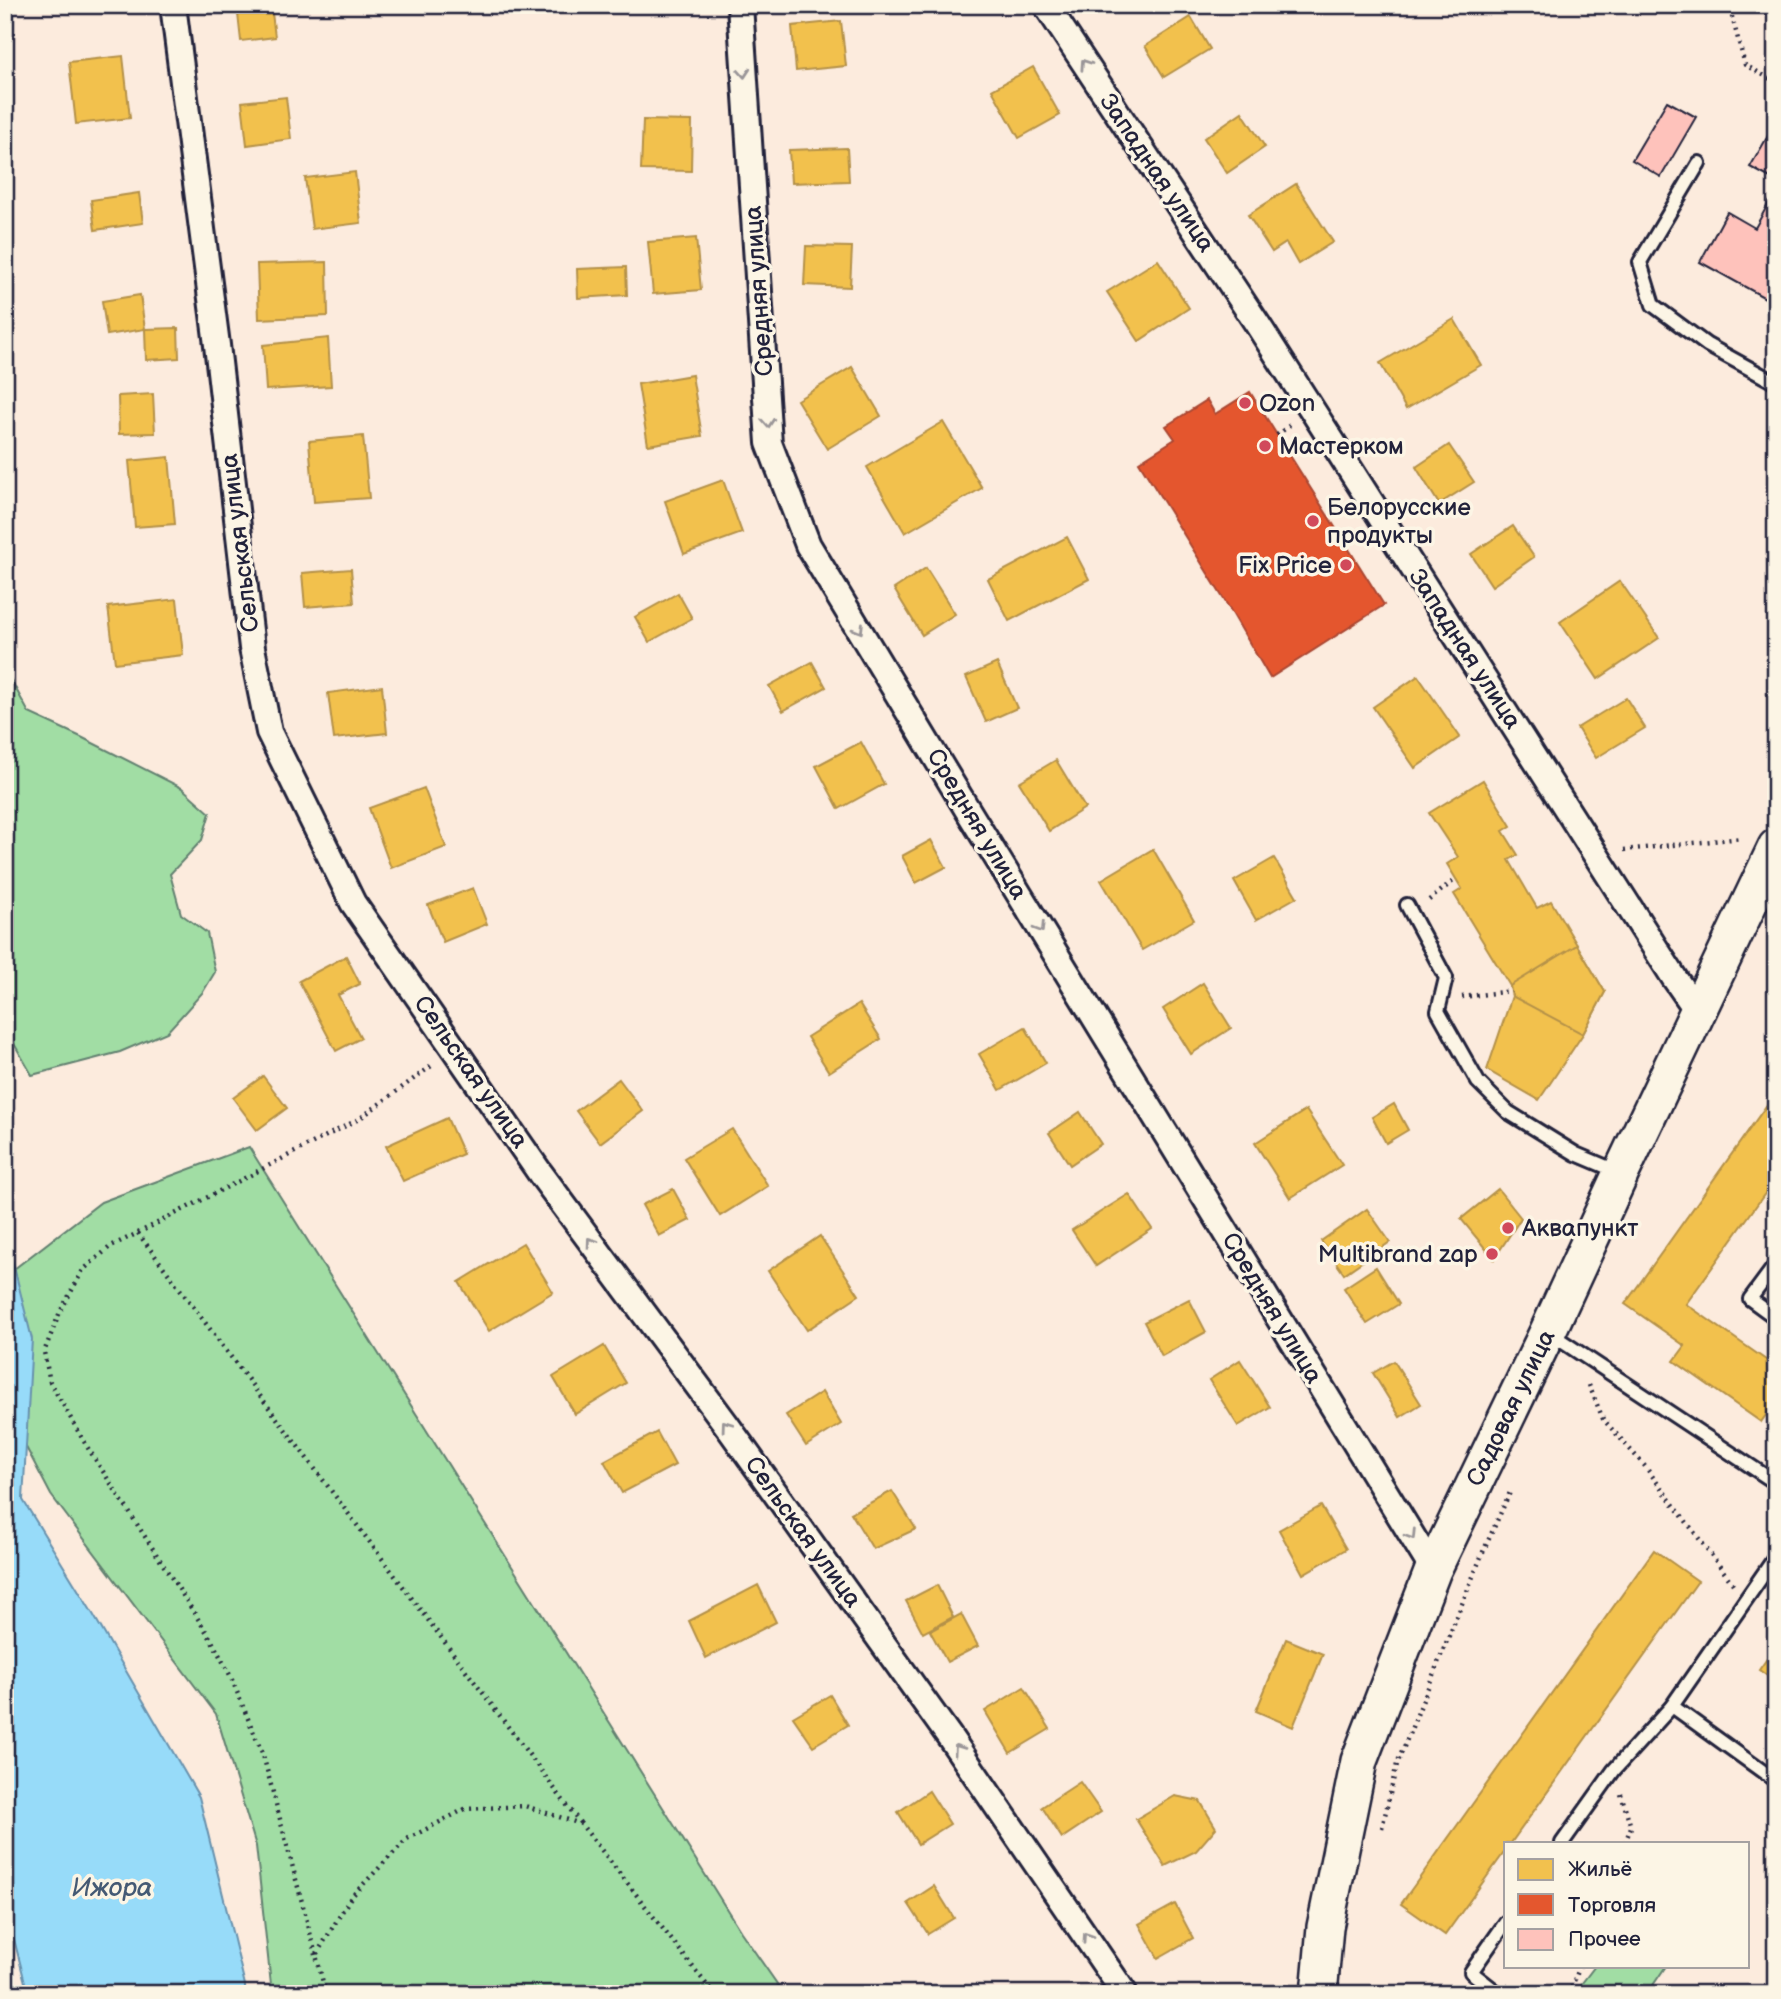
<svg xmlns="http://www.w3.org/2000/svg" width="1781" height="1999" font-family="'Balsamiq Sans',sans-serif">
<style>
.green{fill:#a1dda4;stroke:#628070;stroke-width:2}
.water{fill:#97dbf9;stroke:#6891ad;stroke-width:2}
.homes{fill:#f2c14e;stroke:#b49148;stroke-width:2}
.shops{fill:#e4572e;stroke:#aa4732;stroke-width:2}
.building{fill:#fec2bb;stroke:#22223b;stroke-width:2}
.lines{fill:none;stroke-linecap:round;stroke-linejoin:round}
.lane-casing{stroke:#22223b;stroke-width:18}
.street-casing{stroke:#22223b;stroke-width:30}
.secondary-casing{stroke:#22223b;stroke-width:40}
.path{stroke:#22223b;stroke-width:4.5;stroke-dasharray:2 5;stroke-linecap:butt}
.lane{stroke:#fcf5e5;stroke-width:12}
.street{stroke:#fcf5e5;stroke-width:24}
.secondary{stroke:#fcf5e5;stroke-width:35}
.oneway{stroke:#9a9698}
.poi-dot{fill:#d1495b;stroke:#fcf5e5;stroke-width:2.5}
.labels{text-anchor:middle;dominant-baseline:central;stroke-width:7;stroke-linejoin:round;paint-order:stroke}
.street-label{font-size:24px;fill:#22223b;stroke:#fcf5e5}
.poi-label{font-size:24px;fill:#22223b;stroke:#fcf5e5;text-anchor:start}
.water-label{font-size:26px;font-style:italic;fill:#455a74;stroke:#fcf5e5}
</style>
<rect width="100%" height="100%" fill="#fcebdd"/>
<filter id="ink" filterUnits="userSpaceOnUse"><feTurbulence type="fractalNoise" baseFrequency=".0143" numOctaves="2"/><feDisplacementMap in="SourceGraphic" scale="14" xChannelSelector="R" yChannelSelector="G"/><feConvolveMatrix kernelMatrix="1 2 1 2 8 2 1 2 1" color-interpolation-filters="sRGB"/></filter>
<g filter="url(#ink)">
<g class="green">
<polygon points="5,669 29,713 81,737 182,788 210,813 202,840 170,874 181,914 207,933 215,972 203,992 167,1032 120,1052 32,1075 5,1028"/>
<polygon points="249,1147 741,1932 784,1994 272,1994 256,1846 216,1714 51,1495 5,1407 5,1276 101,1202"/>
<polygon points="1595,1966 1666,1966 1647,1994 1589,1994 1579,1987"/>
</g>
<polygon class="water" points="5,1231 32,1339 23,1500 93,1614 199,1797 245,1985 245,1994 28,1994 5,1904"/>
<g class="homes">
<polygon points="237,5 271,5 275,37 241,41"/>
<polygon points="1191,17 1210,49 1164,77 1145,46"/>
<polygon points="841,21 846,66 796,71 792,26"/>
<polygon points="123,56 130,118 76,124 69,62"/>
<polygon points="1033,67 1060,115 1019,138 992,90"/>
<polygon points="286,97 291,139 247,145 242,102"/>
<polygon points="1242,112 1265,147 1227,173 1204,138"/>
<polygon points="643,120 692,121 691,171 641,170"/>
<polygon points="847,148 849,181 791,183 789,150"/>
<polygon points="355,172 361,223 312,229 305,178"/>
<polygon points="1296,184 1333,242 1298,264 1286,243 1272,252 1248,215"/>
<polygon points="139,193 143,223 95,230 91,200"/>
<polygon points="696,238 701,290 653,294 648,242"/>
<polygon points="806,246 852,247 850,287 804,285"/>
<polygon points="1158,260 1189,308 1139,341 1107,292"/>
<polygon points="327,262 328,316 259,319 257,264"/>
<polygon points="626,267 627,295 578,298 577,269"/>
<polygon points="140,295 145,329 107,335 102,301"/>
<polygon points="1454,319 1481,365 1406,409 1380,363"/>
<polygon points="178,328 179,358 146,360 145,329"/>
<polygon points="328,338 331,386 266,390 263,345"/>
<polygon points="852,367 881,416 827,449 797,400"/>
<polygon points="692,375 702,436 648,445 638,384"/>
<polygon points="153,394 155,433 119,434 118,396"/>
<polygon points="943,422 982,488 905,533 867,467"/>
<polygon points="363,436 369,498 314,502 309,441"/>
<polygon points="1449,445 1474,482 1439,504 1416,467"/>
<polygon points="169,457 175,524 135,527 129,461"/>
<polygon points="723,480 742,533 684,554 665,501"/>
<polygon points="1513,526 1534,557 1492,586 1471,554"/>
<polygon points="1067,537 1089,579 1009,621 988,579"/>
<polygon points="926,568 955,614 922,635 894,589"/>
<polygon points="351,569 354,603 305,607 302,573"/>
<polygon points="1620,581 1659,638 1598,679 1560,622"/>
<polygon points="678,593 692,618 649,642 635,617"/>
<polygon points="177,599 183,655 115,663 108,607"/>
<polygon points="812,662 826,687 783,711 769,686"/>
<polygon points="997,663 1017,708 986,722 966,677"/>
<polygon points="1418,676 1460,737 1415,768 1373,707"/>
<polygon points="382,686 387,733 334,739 328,693"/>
<polygon points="1626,698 1645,728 1596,758 1577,728"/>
<polygon points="861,742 884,784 839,809 816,766"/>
<polygon points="1056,760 1085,808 1049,831 1019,782"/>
<polygon points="1483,780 1511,826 1503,831 1518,855 1509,860 1537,908 1551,901 1605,992 1583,1034 1539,1100 1487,1070 1512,996 1510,986 1454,894 1462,889 1447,864 1458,857 1429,813"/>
<polygon points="424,788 446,847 391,868 369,808"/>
<polygon points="931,840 946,867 916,883 902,856"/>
<polygon points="1153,849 1194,920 1142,950 1101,880"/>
<polygon points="1274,858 1297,897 1256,920 1234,881"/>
<polygon points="473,888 487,924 443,942 428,905"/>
<polygon points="1577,945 1605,992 1583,1034 1512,996 1510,986"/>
<polygon points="346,956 360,984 338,995 361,1038 336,1051 299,981"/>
<polygon points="1203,983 1231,1028 1191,1054 1163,1009"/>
<polygon points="859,1004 881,1039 829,1072 807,1037"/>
<polygon points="1025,1027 1046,1063 1000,1090 979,1054"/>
<polygon points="263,1076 287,1108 257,1130 233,1098"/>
<polygon points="619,1079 643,1111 600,1143 576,1111"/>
<polygon points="1776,1092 1776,1178 1686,1304 1776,1367 1776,1401 1761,1422 1674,1361 1685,1346 1625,1304"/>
<polygon points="1394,1104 1408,1130 1386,1143 1372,1117"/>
<polygon points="1306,1110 1342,1165 1290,1198 1255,1143"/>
<polygon points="1080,1112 1101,1144 1070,1165 1049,1133"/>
<polygon points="447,1118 463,1154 403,1181 386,1146"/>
<polygon points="732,1129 768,1186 720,1216 684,1158"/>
<polygon points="673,1189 690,1220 659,1236 642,1205"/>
<polygon points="1498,1189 1521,1218 1494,1259 1461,1219"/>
<polygon points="1129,1194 1152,1229 1096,1266 1072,1230"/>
<polygon points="1367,1209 1390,1242 1344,1274 1321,1241"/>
<polygon points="820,1236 859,1295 807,1330 768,1271"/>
<polygon points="523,1243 553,1292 489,1331 459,1282"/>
<polygon points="1376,1267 1399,1304 1367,1324 1344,1288"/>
<polygon points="1189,1299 1206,1332 1162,1356 1144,1322"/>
<polygon points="604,1346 626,1383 575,1414 553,1377"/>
<polygon points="1240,1360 1270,1407 1238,1426 1209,1380"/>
<polygon points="1394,1361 1421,1404 1400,1417 1373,1373"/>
<polygon points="822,1392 841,1424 806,1446 786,1415"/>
<polygon points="657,1432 675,1465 622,1493 604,1461"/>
<polygon points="892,1491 916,1529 873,1549 851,1513"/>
<polygon points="1321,1506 1346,1549 1303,1574 1279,1530"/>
<polygon points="1654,1550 1698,1581 1511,1843 1506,1843 1506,1850 1445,1935 1401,1904"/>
<polygon points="758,1585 776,1622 706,1658 689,1621"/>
<polygon points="937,1585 953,1617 923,1633 906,1601"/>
<polygon points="961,1614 978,1646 947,1662 930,1631"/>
<polygon points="1286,1639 1323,1654 1293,1727 1256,1711"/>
<polygon points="1776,1646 1776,1682 1759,1670"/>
<polygon points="1024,1687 1050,1729 1010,1753 985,1711"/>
<polygon points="830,1695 848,1725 813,1746 793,1717"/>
<polygon points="1080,1782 1101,1812 1062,1838 1042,1807"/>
<polygon points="929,1791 950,1824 918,1844 898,1812"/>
<polygon points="1175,1796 1200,1801 1216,1828 1196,1851 1165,1866 1136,1819"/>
<polygon points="934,1886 954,1918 928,1934 908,1903"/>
<polygon points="1175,1904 1193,1938 1158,1958 1139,1924"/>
</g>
<polygon class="shops" points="1250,392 1384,605 1270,678 1228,606 1139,462 1175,439 1166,426 1207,400 1215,414"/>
<g class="building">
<polygon points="1667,101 1696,117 1661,177 1632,160"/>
<polygon points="1776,122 1776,181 1750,167"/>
<polygon points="1776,190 1776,304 1700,262 1727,212 1755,228"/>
</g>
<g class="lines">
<defs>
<g id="lane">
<polyline points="1699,163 1640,262 1653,305 1707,345 1776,383"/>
<polyline points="1407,905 1446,978 1438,1011 1478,1082 1508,1112 1576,1154 1621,1173"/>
<polyline points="1776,1264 1750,1299 1776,1318"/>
<polyline points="1548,1332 1776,1483"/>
<polyline points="1672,1706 1776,1781"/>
<polyline points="1562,1843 1614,1770 1672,1706 1776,1556"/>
<polyline points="1499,1994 1471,1972 1506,1922"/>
</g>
<g id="street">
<polyline points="173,5 217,345 252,648 269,732 353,903 540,1173 726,1424 949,1736 1125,1994"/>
<polyline points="740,5 769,443 808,545 967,809 1433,1570"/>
<polyline points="1046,5 1258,325 1675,979 1698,1012"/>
</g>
<polyline id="secondary" points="1319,1994 1325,1927 1359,1761 1433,1570 1548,1331 1621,1173 1776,847"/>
</defs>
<use href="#lane" class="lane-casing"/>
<use href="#street" class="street-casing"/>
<use href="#secondary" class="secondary-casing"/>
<g class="path">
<polyline points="1724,5 1731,13 1745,65 1776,82"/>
<polyline points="1277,435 1290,425"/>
<polyline points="1624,850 1742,838"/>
<polyline points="1429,900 1456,879"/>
<polyline points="1462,997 1511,991"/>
<polyline points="138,1233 359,1119 434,1064"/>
<polyline points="1589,1385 1603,1419 1644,1465 1733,1584"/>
<polyline points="1621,1794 1631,1827 1625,1843"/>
<polyline points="1382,1828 1397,1764 1483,1552 1511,1490"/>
<polyline points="316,1955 263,1755 230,1675 211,1639 86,1445 50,1382 44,1352 60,1312 83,1270 111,1246 138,1233 581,1824"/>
<polyline points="326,1994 316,1955 351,1897 407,1839 465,1809 525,1806 581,1824 714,1994"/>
<polyline points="1569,1994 1580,1966"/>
</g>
<use href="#lane" class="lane"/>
<use href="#street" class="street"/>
<use href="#secondary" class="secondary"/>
</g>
<defs><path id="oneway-chevron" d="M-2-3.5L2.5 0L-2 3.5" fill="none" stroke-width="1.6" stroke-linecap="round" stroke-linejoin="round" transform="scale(1.75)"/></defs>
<g class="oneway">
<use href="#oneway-chevron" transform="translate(1085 64) rotate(-124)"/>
<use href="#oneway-chevron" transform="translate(744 73) rotate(86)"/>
<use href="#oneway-chevron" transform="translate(768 423) rotate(86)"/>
<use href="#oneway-chevron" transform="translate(859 629) rotate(59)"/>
<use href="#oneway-chevron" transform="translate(1040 928) rotate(58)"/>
<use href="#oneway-chevron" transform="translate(591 1242) rotate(-126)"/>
<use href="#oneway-chevron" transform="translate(726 1425) rotate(-126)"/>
<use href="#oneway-chevron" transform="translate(1411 1535) rotate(58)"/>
<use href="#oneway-chevron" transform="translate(958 1749) rotate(-125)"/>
<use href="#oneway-chevron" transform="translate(1087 1937) rotate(-124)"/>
</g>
</g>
<g class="poi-dot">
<circle cx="1245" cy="403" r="7"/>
<circle cx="1265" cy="446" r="7"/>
<circle cx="1313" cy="521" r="7"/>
<circle cx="1346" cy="565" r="7"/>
<circle cx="1508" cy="1228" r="7"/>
<circle cx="1492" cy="1254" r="7"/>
</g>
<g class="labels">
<g class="street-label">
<text transform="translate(1157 173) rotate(56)">Западная улица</text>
<text transform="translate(759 291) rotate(-94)">Средняя улица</text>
<text transform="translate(240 543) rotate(-97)">Сельская улица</text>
<text transform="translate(1465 649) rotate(57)">Западная улица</text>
<text transform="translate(977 824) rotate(59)">Средняя улица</text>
<text transform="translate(471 1072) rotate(55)">Сельская улица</text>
<text transform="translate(1272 1308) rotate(59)">Средняя улица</text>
<text transform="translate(1511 1408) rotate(-64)">Садовая улица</text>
<text transform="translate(803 1532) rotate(54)">Сельская улица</text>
</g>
<g class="poi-label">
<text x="1259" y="403">Ozon</text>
<text x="1279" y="446">Мастерком</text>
<text x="1327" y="507">Белорусские<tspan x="1327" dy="28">продукты</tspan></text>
<text x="1332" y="565" text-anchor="end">Fix Price</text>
<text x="1522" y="1228">Аквапункт</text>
<text x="1478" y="1254" text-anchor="end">Multibrand zap</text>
</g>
<g class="water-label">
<text x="112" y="1888">Ижора</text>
</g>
</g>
<rect width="1781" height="1999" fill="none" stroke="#fcf5e5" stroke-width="28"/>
<rect x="14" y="14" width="1753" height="1971" fill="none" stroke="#22223b" stroke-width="2.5" filter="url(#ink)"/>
<rect x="1504" y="1842" width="245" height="126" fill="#fcf5e5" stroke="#a5a1a1" stroke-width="2"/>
<rect x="1518" y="1859" width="35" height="21" fill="#f2c14e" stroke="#a5a1a1" stroke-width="2"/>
<text x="1568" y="1876" font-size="21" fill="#22223b">Жильё</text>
<rect x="1518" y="1894" width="35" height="21" fill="#e4572e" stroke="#a5a1a1" stroke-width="2"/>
<text x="1568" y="1912" font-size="21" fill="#22223b">Торговля</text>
<rect x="1518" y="1929" width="35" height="21" fill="#fec2bb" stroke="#a5a1a1" stroke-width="2"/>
<text x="1568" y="1946" font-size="21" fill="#22223b">Прочее</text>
</svg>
